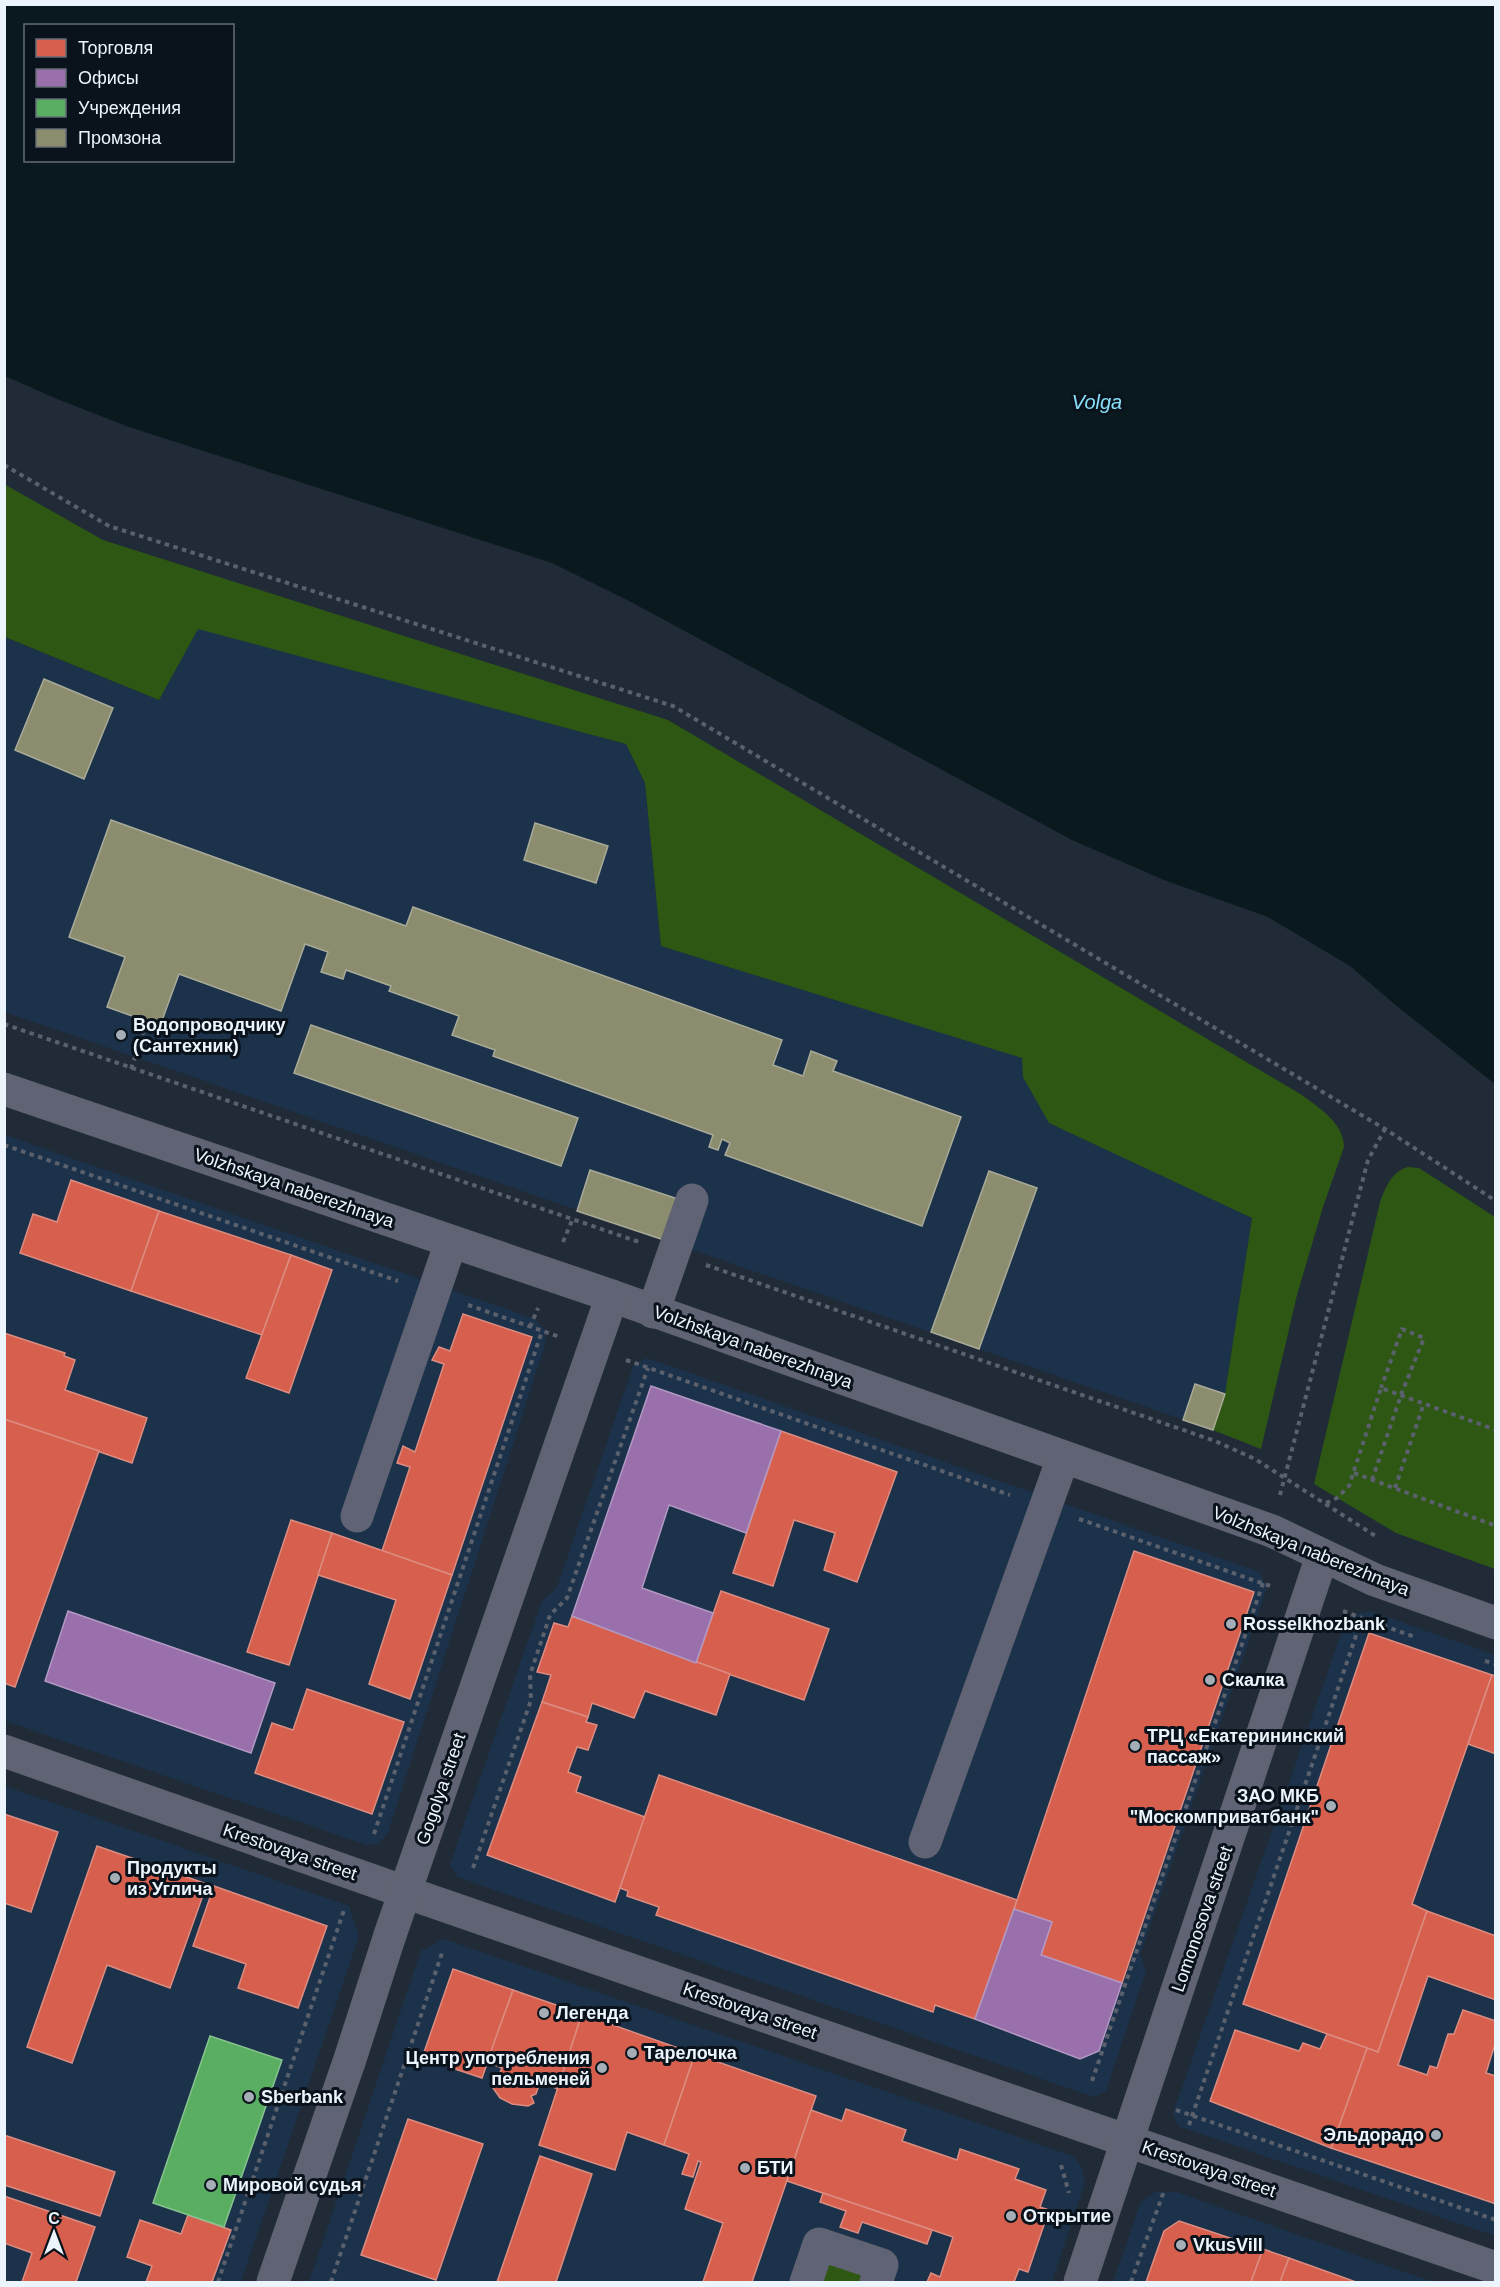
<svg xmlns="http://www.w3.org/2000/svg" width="1500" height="2287" font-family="Helvetica,sans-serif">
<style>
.built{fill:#1b324a}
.green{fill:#2e5714}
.water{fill:#09191e;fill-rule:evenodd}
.shops{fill:#d6604d;stroke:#dd8c82;stroke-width:1.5}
.offices{fill:#9970ab;stroke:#b298c3;stroke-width:1.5}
.public{fill:#5aae61;stroke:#86c390;stroke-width:1.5}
.industry{fill:#8c8c6e;stroke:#a9ab99;stroke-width:1.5}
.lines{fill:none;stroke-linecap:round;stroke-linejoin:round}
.path{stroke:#5b606d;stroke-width:4;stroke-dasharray:4.5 4.5;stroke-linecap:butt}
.minor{stroke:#606373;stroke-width:33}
.poi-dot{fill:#a5aeb7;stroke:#0a131c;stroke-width:2}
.labels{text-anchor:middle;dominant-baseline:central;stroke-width:6;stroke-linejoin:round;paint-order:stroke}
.poi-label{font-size:18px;font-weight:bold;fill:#ecf4fc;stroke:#0a131c;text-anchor:start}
.street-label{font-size:18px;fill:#ecf4fc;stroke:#0a131c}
.water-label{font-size:20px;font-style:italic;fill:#89e0fa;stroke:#0a131c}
</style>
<rect width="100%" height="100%" fill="#202b37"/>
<g class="built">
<polygon points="198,628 626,744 645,783 661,946 1023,1058 1049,1123 1252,1218 1225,1394 1213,1430 5,1012 4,637 159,700"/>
<polygon points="5,1135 535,1319 545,1330 546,1342 388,1832 380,1843 367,1845 5,1721"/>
<polygon points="647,1358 1260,1572 1267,1588 1140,1955 1146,1971 1106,2091 1094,2097 457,1877 450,1864 542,1601 557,1587 634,1364"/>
<polygon points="1370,1611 1495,1655 1495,2236 1178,2126 1173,2113 1347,1617"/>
<polygon points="5,1786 349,1906 359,1936 241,2282 5,2282"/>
<polygon points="444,1939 1073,2156 1082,2168 1085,2183 1052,2282 309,2282 421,1951"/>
<polygon points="1155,2192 1176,2192 1433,2282 1113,2282 1141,2202"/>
</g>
<g class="green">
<path d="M4,484L103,540L668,720L1302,1095C1319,1108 1344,1123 1344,1147L1323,1207L1297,1295L1261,1449L1213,1430L1225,1394L1252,1218L1049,1123L1023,1077L1022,1058L661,946L645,783L626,744L198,629L159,700L5,637Z"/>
<path d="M1408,1167L1419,1168L1495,1217V1569L1396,1533L1314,1484L1380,1202C1386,1187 1391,1172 1408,1167Z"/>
<polygon points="828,2262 864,2274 861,2282 821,2282"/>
</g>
<path class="water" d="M5,4L1495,5V1084L1398,1007L1350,966L1268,917L1164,880L1072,840L631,602L552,563L129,427L57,399L5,376ZM26,26H232V160H26Z"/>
<g class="shops">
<polygon points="71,1180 159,1211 131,1291 20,1253 33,1214 57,1222"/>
<polygon points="159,1211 291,1255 262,1335 131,1291"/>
<polygon points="291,1255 332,1270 289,1393 246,1378"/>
<polygon points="463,1314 532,1337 452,1575 382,1551 410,1467 397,1463 403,1446 415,1452 444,1364 432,1360 439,1347 450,1351"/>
<polygon points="4,1333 65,1353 64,1356 75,1360 65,1390 147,1418 132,1463 4,1419"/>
<polygon points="4,1419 99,1451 15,1687 4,1683"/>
<polygon points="781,1431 897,1472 857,1582 824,1570 835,1533 794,1520 773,1586 733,1573"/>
<polygon points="291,1520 332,1533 289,1665 247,1652"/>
<polygon points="332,1533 452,1575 410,1699 369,1684 396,1600 318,1575"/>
<polygon points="1134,1551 1254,1592 1122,1983 1041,1955 1052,1922 1014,1909"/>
<polygon points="721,1591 829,1629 804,1700 696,1663"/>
<polygon points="572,1616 730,1674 716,1715 645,1691 634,1718 592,1703 588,1717 542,1702 551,1675 537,1672 554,1623 568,1627"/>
<polygon points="1369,1633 1492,1675 1412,1904 1427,1911 1378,2052 1243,2004"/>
<polygon points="1492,1675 1496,1676 1496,1754 1468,1744"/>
<polygon points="307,1689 404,1722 372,1814 255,1773 272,1723 293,1730"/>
<polygon points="542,1702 588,1717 586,1722 597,1725 588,1750 577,1747 568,1772 581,1777 576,1792 645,1817 615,1902 487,1855"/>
<polygon points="659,1775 1017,1900 975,2019 935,2005 933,2012 656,1915 659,1907 627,1896 628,1891 620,1888"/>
<polygon points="4,1814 58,1832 31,1912 4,1903"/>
<polygon points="97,1846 207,1884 170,1988 107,1965 72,2063 27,2047"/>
<polygon points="214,1886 327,1926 298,2008 238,1988 246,1964 193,1946"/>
<polygon points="1427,1911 1496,1936 1496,2000 1428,1976 1398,2065 1427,2075 1430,2066 1437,2068 1448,2034 1454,2034 1463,2010 1496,2021 1496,2041 1486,2073 1496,2076 1496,2204 1331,2148 1367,2048 1378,2052"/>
<polygon points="453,1969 513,1990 482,2078 422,2058"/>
<polygon points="513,1990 582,2014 558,2089 540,2082 536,2094 531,2096 534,2103 528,2106 512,2104 500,2098 493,2088 500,2084 497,2079 502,2068 487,2062"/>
<polygon points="582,2014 695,2054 664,2145 627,2132 615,2170 539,2145"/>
<polygon points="1235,2030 1299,2051 1303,2043 1320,2049 1327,2034 1367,2048 1331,2148 1210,2101"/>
<polygon points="695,2054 816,2096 752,2282 703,2282 723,2223 685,2209 701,2162 698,2161 693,2177 682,2174 689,2154 664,2145"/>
<polygon points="846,2109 906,2130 902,2141 957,2160 960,2149 1019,2169 1015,2179 1046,2190 1040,2207 1049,2210 1028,2272 1019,2269 1014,2282 927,2282 931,2273 940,2277 953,2237 787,2181 811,2110 842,2121"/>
<polygon points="408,2119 483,2144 436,2280 361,2255"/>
<polygon points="4,2135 115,2172 100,2216 4,2185"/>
<polygon points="540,2156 592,2174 556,2282 497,2282"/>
<polygon points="823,2193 932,2230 927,2244 862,2222 858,2233 840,2227 846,2211 820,2202"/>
<polygon points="4,2196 95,2227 76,2282 22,2282 32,2253 4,2243"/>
<polygon points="188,2215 231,2230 212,2282 146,2282 152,2266 127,2257 140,2220 181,2234"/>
<polygon points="1179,2221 1263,2249 1251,2282 1146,2282 1164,2231"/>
<polygon points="1263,2249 1289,2258 1280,2282 1251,2282"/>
<polygon points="1289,2258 1356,2282 1280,2282"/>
</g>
<g class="offices">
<polygon points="651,1386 781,1431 746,1533 669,1505 642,1588 713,1613 696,1663 572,1616"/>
<polygon points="68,1611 275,1683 251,1753 45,1681"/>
<polygon points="1014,1909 1052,1922 1041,1955 1122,1983 1099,2051 1080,2059 975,2019"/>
</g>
<polygon class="public" points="210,2036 282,2060 224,2227 153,2203"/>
<g class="industry">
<polygon points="44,679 113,708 84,779 15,750"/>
<polygon points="111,820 406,926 413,907 782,1040 773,1065 803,1076 811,1051 837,1061 833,1071 961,1117 922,1226 725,1155 730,1143 722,1139 718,1150 709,1147 713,1135 493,1056 495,1050 452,1035 459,1016 389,991 391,986 346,970 343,979 321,972 328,952 305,944 281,1011 179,974 160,1026 107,1007 125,957 69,937"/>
<polygon points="535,823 608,846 596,883 524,860"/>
<polygon points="311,1025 578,1118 561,1166 294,1073"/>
<polygon points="590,1170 678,1199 664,1240 577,1211"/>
<polygon points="989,1171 1037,1188 979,1349 931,1332"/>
<polygon points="1195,1384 1225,1394 1213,1430 1183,1420"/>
</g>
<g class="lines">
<g class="path">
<polyline points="4,465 109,526 673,706 1385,1129 1496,1201"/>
<polyline points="4,1024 639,1242"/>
<polyline points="131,1069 147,1021"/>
<polyline points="4,1145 398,1281"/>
<polyline points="563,1242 573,1218"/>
<polyline points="706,1265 1215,1441 1255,1459 1377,1537"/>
<polyline points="468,1305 560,1337"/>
<polyline points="530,1327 538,1308"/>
<polyline points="626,1360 1010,1495"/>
<polyline points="1354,1473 1496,1526"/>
<polyline points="1372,1480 1401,1395 1424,1338 1402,1329 1381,1388"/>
<polyline points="1395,1488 1424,1403"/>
<polyline points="1280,1495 1368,1160 1385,1129"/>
<polyline points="1326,1503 1337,1498 1349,1486 1381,1388 1496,1430"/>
<polyline points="1079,1519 1273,1587"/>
<polyline points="1343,1611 1362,1618"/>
<polyline points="1485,1661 1496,1664"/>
<polyline points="374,1834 542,1331"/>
<polyline points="473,1868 531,1700 530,1675 550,1615 567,1598 648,1368"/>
<polyline points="1092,2081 1263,1583"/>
<polyline points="1176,2110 1496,2220"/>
<polyline points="1189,2125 1362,1618 1415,1637"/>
<polyline points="1061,2165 1069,2193"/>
<polyline points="218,2282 344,1910"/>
<polyline points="331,2282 442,1953"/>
<polyline points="1131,2282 1164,2191"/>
</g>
<g class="minor">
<polyline points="4,1089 612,1296 1272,1531 1375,1580 1496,1623"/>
<polyline points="653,1312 692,1200"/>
<polyline points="357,1516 451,1242"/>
<polyline points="4,1751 405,1892 1496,2268"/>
<polyline points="925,1842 1063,1458"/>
<polyline points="273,2282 350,2059 390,1935 612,1296"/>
<polyline points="806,2282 819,2244 882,2265 876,2282"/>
<polyline points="1080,2282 1322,1556"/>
</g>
</g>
<g class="poi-dot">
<circle cx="121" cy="1035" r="6"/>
<circle cx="1231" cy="1624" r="6"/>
<circle cx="1210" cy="1680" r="6"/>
<circle cx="1135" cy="1746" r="6"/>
<circle cx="1331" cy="1806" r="6"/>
<circle cx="115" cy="1878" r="6"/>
<circle cx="544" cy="2013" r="6"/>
<circle cx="632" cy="2053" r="6"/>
<circle cx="602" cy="2068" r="6"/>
<circle cx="249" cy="2097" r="6"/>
<circle cx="1436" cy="2135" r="6"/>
<circle cx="745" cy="2168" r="6"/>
<circle cx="211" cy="2185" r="6"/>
<circle cx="1011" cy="2216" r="6"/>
<circle cx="1181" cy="2245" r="6"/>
</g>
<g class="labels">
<g class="poi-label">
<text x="133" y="1025">Водопроводчику<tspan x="133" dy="21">(Сантехник)</tspan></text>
<text x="1243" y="1624">Rosselkhozbank</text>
<text x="1222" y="1680">Скалка</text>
<text x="1147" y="1736">ТРЦ «Екатерининский<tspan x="1147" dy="21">пассаж»</tspan></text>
<text x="1319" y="1796" text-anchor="end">ЗАО МКБ<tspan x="1319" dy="21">"Москомприватбанк"</tspan></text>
<text x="127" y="1868">Продукты<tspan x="127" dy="21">из Углича</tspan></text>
<text x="556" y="2013">Легенда</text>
<text x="644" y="2053">Тарелочка</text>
<text x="590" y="2058" text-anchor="end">Центр употребления<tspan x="590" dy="21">пельменей</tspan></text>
<text x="261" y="2097">Sberbank</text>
<text x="1424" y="2135" text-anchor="end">Эльдорадо</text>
<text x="757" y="2168">БТИ</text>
<text x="223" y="2185">Мировой судья</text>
<text x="1023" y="2216">Открытие</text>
<text x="1193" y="2245">VkusVill</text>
</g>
<g class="street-label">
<text transform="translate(294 1188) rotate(19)">Volzhskaya naberezhnaya</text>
<text transform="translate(753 1347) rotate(20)">Volzhskaya naberezhnaya</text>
<text transform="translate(1311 1551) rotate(22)">Volzhskaya naberezhnaya</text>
<text transform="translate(441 1789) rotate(-71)">Gogolya street</text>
<text transform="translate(290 1852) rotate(19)">Krestovaya street</text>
<text transform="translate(1202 1919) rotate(-71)">Lomonosova street</text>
<text transform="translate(750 2011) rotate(19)">Krestovaya street</text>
<text transform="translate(1209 2169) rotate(19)">Krestovaya street</text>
</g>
<g class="water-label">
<text x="1097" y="402">Volga</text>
</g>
</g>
<rect width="1500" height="2287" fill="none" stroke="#ecf4fc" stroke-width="12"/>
<rect x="24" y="24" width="210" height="138" fill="#0a131c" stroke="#646d76" stroke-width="1.5"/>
<rect x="36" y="39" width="30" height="18" fill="#d6604d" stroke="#646d76" stroke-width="1.5"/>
<text x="78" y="54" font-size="18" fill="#ecf4fc">Торговля</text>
<rect x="36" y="69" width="30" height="18" fill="#9970ab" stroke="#646d76" stroke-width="1.5"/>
<text x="78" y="84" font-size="18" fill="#ecf4fc">Офисы</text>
<rect x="36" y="99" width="30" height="18" fill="#5aae61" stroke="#646d76" stroke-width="1.5"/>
<text x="78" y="114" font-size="18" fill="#ecf4fc">Учреждения</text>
<rect x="36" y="129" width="30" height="18" fill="#8c8c6e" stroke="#646d76" stroke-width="1.5"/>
<text x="78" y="144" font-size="18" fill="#ecf4fc">Промзона</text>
<g transform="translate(54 2233)" stroke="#0a131c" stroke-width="4.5" paint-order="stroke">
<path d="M0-4.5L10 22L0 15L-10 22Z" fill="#ecf4fc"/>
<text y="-9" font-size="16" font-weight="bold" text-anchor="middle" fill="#ecf4fc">С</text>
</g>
</svg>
